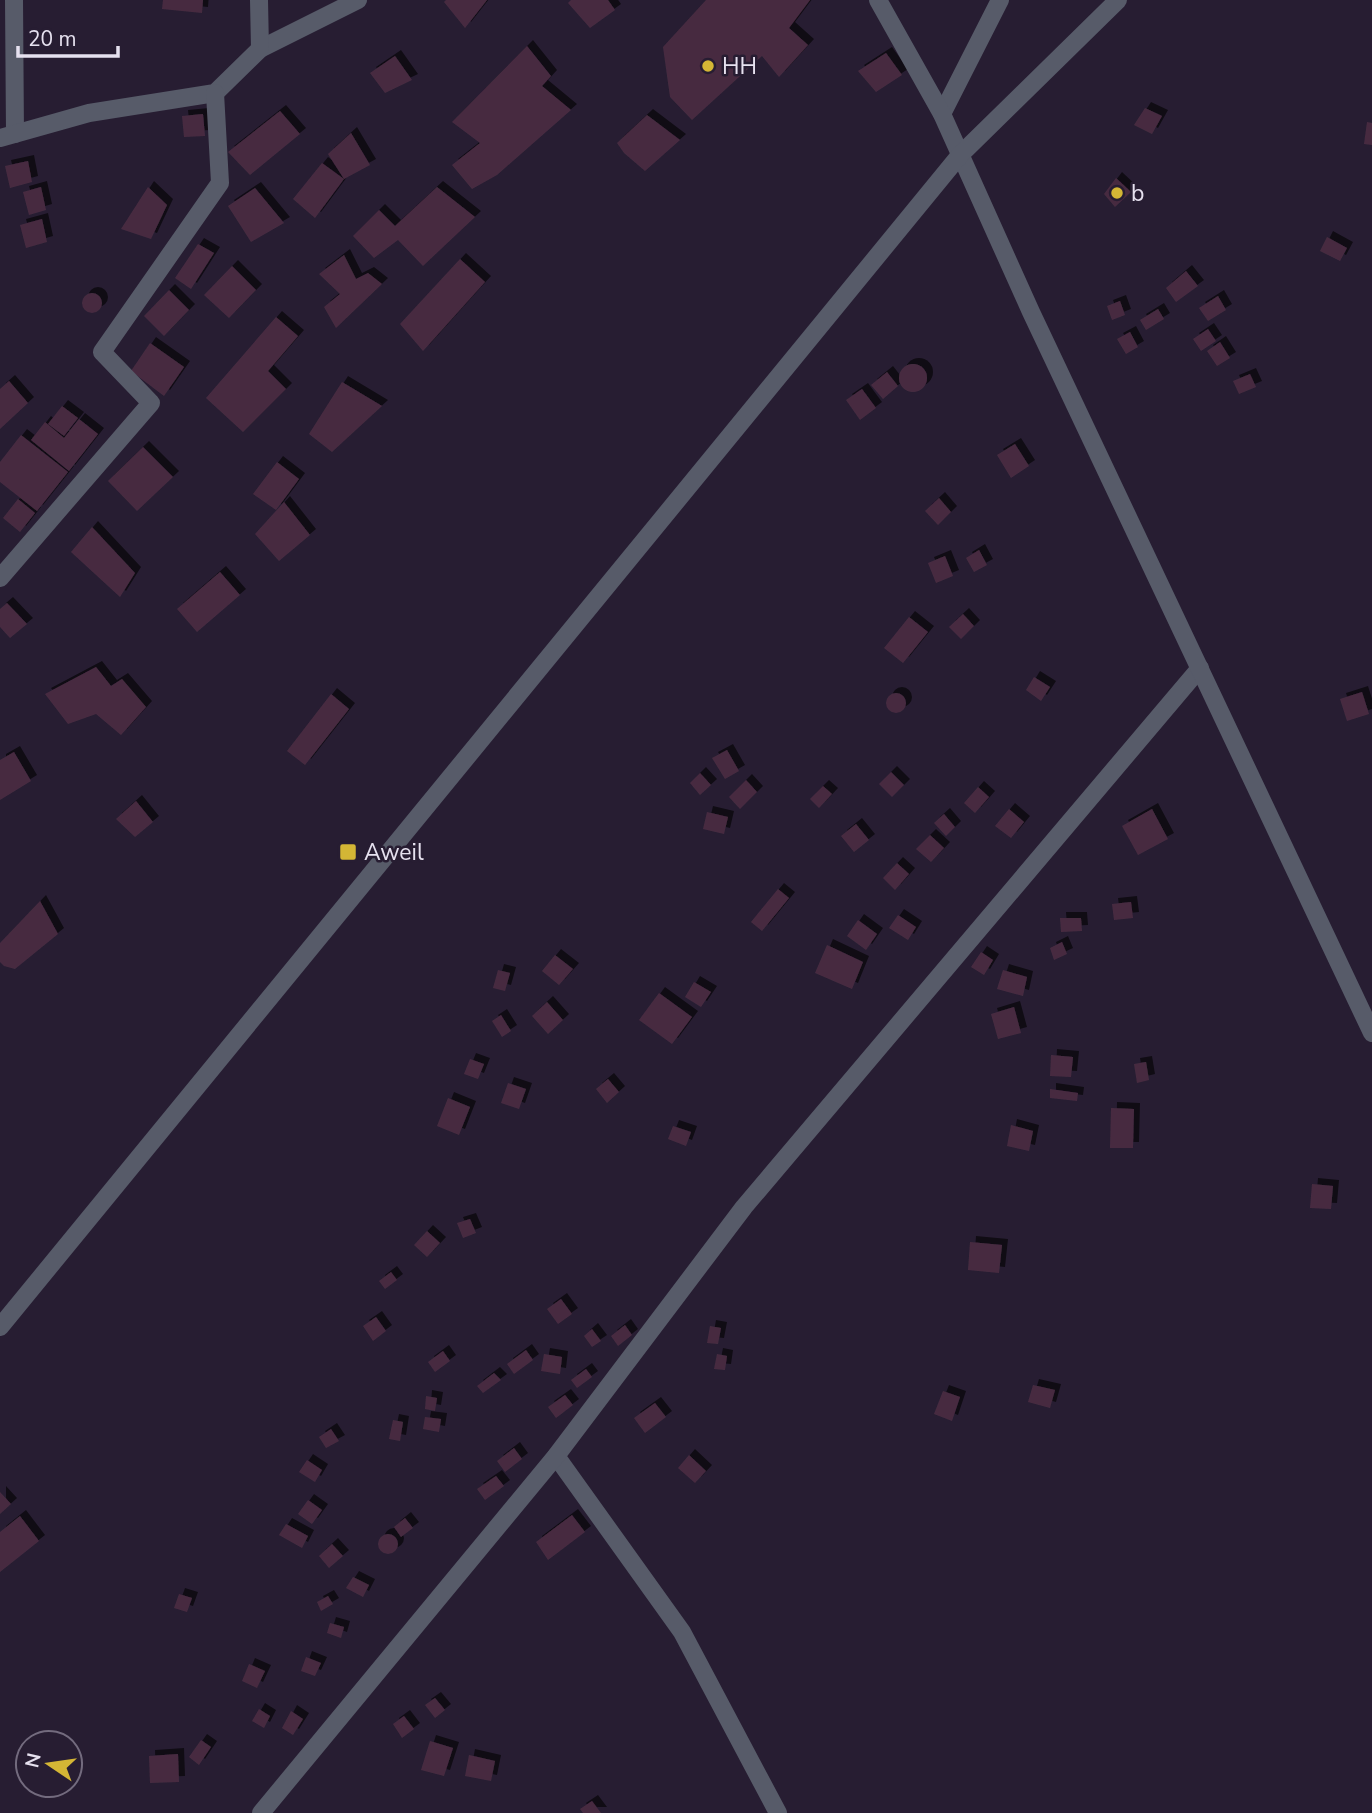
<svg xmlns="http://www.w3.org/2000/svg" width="1372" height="1813" font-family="'Nunito Sans',sans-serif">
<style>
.building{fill:#472c41;filter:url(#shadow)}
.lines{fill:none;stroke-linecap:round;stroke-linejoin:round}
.minor{stroke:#575b69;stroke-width:18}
.tertiary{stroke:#575b69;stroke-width:18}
.poi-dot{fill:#d4b635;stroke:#271d32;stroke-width:2.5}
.labels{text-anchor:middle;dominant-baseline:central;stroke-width:5;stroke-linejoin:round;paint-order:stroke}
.poi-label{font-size:23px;fill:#e6e1ef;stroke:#271d32;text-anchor:start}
</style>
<defs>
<filter id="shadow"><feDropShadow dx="6" dy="-6" stdDeviation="0" flood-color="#0009"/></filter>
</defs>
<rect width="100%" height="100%" fill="#271d32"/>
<g class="building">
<polygon points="163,0 203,0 202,13 162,9"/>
<polygon points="446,0 487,0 465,28 444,2"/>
<polygon points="571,0 608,0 615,10 590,28 568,3"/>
<polygon points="706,0 810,0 789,28 808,45 779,77 762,56 692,120 670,97 663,47"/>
<polygon points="527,46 551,76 542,86 571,110 497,175 472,189 452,165 480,143 452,122"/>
<polygon points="886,53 902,75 876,92 858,71"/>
<polygon points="395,56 412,80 385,93 370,73"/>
<polygon points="1145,108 1162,116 1152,134 1134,125"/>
<polygon points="280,111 300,134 250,175 228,152"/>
<polygon points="203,114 205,136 184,137 182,116"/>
<polygon points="647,115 680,140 645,171 624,153 617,143"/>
<polygon points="1367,122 1372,123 1372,145 1364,144"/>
<polygon points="351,133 370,165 344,179 328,154"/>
<polygon points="28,161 32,182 10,188 5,166"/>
<polygon points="322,163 344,179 315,218 293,199"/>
<polygon points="1116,178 1131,192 1115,207 1104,194"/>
<polygon points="41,187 46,210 29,215 23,192"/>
<polygon points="148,187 167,205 151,239 121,229"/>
<polygon points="437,187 475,217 423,266 398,240 374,258 353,236 379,210 395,226"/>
<polygon points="255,188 284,223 251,242 228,206"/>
<polygon points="42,219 47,242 26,248 20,225"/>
<polygon points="1327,237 1347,248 1340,261 1320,251"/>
<polygon points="198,244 214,253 191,289 175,278"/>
<polygon points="344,255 356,279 368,273 382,284 336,328 324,307 340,294 319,274"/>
<polygon points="460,259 485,282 423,351 400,324"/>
<polygon points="232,266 256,290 229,318 204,295"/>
<polygon points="1186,271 1198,286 1176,302 1166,288"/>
<polygon points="169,290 189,310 164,336 144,316"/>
<circle cx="92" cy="303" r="10"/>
<polygon points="1218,296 1226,310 1208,321 1199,308"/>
<polygon points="1120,301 1125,315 1112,320 1107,306"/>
<polygon points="1158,309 1164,319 1146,330 1140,320"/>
<polygon points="276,317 298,336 268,371 286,389 243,432 206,398"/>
<polygon points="1208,329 1216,341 1201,351 1193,339"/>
<polygon points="1130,332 1138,347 1126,354 1117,339"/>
<polygon points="1220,342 1230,358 1217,366 1207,351"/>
<polygon points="150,343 184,367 164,396 131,371"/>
<circle cx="913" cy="378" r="14"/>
<polygon points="887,372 898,386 883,399 871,385"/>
<polygon points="1250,374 1256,387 1239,394 1233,381"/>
<polygon points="9,381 28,403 0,429 0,389"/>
<polygon points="342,382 382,406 332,452 309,434"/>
<polygon points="862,389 876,408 860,420 846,400"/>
<polygon points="62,406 78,418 64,436 48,424"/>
<polygon points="79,419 98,434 69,471 31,440 45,422 64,438"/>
<polygon points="21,435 68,472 37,511 0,482 0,462"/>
<polygon points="1015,444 1029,466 1011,478 997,455"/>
<polygon points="143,447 173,477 137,511 108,481"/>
<polygon points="277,462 299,479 276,510 253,494"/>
<polygon points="939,498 951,512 938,525 925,511"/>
<polygon points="18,499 35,513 20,532 3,518"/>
<polygon points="284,502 310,535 279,561 255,534"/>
<polygon points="92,527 135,573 120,597 71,552"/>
<polygon points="979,550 987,565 974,572 966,558"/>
<polygon points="945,556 953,576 936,583 928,563"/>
<polygon points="220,572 240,595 197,632 177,609"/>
<polygon points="7,603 27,624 10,638 0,627 0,609"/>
<polygon points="963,614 974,626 961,639 949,627"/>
<polygon points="909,617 928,632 903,663 884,648"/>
<polygon points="96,667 111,686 122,679 146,707 121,735 96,714 68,724 45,694"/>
<polygon points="1034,677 1050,687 1041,701 1026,690"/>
<polygon points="1362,692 1369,714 1347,721 1340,699"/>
<circle cx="896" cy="703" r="10"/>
<polygon points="331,694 349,709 305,765 287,751"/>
<polygon points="727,750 739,771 725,779 712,758"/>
<polygon points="14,752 31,781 0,800 0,760"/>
<polygon points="891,772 904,785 892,797 879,784"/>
<polygon points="700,773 711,785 700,795 690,783"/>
<polygon points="746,780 757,792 740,809 729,797"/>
<polygon points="823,786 832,794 819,808 810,799"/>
<polygon points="978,787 989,797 975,813 964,803"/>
<polygon points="136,801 153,822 135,837 116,819"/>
<polygon points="1009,809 1024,822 1011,838 995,826"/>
<polygon points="1152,809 1168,839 1138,855 1122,826"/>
<polygon points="707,812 728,817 724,834 703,829"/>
<polygon points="944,814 955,827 946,836 934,823"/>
<polygon points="856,824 869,840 854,852 841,836"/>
<polygon points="930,835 944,848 931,862 916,849"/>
<polygon points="897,863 909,874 895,890 883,878"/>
<polygon points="778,889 789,898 762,931 751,922"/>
<polygon points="40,901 58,934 15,969 4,966 0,962 0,943"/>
<polygon points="1131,902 1133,918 1114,920 1112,904"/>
<polygon points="898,915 916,927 908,940 889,928"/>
<polygon points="1060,918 1081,918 1082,931 1061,932"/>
<polygon points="858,920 877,934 866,950 847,936"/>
<polygon points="1062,942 1067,954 1054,960 1050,948"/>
<polygon points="827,945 863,962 852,989 815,973"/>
<polygon points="981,952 993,960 984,975 971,967"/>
<polygon points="555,955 573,969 559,985 542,971"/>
<polygon points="498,970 510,973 505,991 493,988"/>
<polygon points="1003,970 1027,977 1023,996 997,989"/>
<polygon points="694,982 711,992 701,1007 685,997"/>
<polygon points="659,993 692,1017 672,1044 639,1020"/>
<polygon points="547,1002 563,1020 548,1034 532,1016"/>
<polygon points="1014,1007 1021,1033 998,1039 991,1014"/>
<polygon points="501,1015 511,1031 502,1037 492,1021"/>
<polygon points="1051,1055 1073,1057 1071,1077 1050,1076"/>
<polygon points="470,1059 484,1064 478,1079 464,1074"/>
<polygon points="1146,1062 1149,1080 1137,1083 1134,1064"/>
<polygon points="608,1079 619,1092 607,1103 596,1089"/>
<polygon points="508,1083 526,1089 519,1109 501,1103"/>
<polygon points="1050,1089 1078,1093 1077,1101 1050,1098"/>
<polygon points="448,1098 470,1107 459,1135 437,1126"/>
<polygon points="1111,1108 1134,1109 1133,1148 1110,1148"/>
<polygon points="1011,1125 1033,1131 1029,1151 1007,1146"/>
<polygon points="673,1126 691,1132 686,1146 668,1139"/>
<polygon points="1312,1184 1333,1186 1331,1209 1310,1208"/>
<polygon points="470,1219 476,1233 463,1238 457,1223"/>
<polygon points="427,1231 440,1243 427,1257 414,1245"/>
<polygon points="970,1242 1002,1245 999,1273 968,1270"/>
<polygon points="391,1272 397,1280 385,1289 379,1281"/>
<polygon points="561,1299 572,1314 558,1324 547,1309"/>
<polygon points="376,1317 386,1331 373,1341 363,1326"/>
<polygon points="625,1325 632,1335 618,1346 611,1336"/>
<polygon points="710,1326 721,1328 718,1344 707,1343"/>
<polygon points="592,1329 601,1341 592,1347 584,1336"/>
<polygon points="526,1350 533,1360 514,1374 507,1364"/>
<polygon points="443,1351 450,1361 435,1372 428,1362"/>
<polygon points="544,1354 562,1357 560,1374 541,1371"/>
<polygon points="717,1354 727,1356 725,1370 714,1369"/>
<polygon points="586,1369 592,1377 577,1388 571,1380"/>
<polygon points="494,1373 501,1380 483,1393 477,1386"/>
<polygon points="1033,1385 1055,1390 1050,1408 1028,1402"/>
<polygon points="943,1391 960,1397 952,1421 934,1414"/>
<polygon points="565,1395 573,1405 556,1418 548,1407"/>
<polygon points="426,1396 437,1398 435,1411 425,1409"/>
<polygon points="655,1403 666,1417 645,1433 634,1418"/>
<polygon points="425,1417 441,1419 439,1432 423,1429"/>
<polygon points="393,1420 403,1422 400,1441 389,1439"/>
<polygon points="331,1429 339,1441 326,1448 319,1437"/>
<polygon points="514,1448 522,1459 505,1472 497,1461"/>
<polygon points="689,1455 706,1471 695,1483 678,1468"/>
<polygon points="307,1460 322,1470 315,1482 299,1472"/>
<polygon points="496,1476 504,1486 485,1500 477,1489"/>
<polygon points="0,1492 11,1504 0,1514"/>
<polygon points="308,1500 322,1510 312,1524 298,1514"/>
<polygon points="572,1515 585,1532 548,1560 536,1542"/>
<polygon points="20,1516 39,1541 0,1572 0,1532"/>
<polygon points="405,1518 413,1528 401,1537 394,1527"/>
<polygon points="286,1524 308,1536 302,1548 279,1535"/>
<circle cx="388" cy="1544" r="10"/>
<polygon points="332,1544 343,1556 329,1568 319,1556"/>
<polygon points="353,1577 369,1585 363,1597 346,1588"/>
<polygon points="179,1594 192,1598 187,1612 174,1608"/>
<polygon points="328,1596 333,1604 321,1611 317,1602"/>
<polygon points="330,1623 344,1627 341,1638 327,1633"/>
<polygon points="306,1657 321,1663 315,1676 301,1671"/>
<polygon points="249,1664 265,1671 257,1688 242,1681"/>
<polygon points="435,1698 445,1710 435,1718 425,1705"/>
<polygon points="259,1709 270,1716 264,1728 252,1721"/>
<polygon points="291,1711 303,1719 293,1735 282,1728"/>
<polygon points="404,1716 414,1729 402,1738 393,1724"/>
<polygon points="201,1740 211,1747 199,1765 189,1757"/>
<polygon points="430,1741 453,1748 444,1776 421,1770"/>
<polygon points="178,1754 179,1782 150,1783 149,1756"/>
<polygon points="469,1755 495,1761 491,1781 465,1776"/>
<polygon points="592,1801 601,1813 583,1813 580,1809"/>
</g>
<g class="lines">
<g class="minor">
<polyline points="14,0 15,134"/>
<polyline points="260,49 358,0"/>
<polyline points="942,114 1000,0"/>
<polyline points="0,138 89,113 215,93 260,49 259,0"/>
<polyline points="0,578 151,403 102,352 220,183 215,93"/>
<polyline points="556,1456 682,1632 778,1813"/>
<polyline points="261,1813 556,1456 744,1207 1200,668"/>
</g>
<g class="tertiary">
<polyline points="878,0 942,114 1031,312 1372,1033"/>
<polyline points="0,1327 960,155 1118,0"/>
</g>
</g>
<g class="poi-dot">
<circle cx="708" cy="66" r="7"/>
<circle cx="1117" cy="193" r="7"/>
<rect x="339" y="843" width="18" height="18" rx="3.5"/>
</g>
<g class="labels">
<g class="poi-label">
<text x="722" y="66">HH</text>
<text x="1131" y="193">b</text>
<text x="364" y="852">Aweil</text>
</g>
</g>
<g transform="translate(49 1764) rotate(283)"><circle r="33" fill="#271d32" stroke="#736b7e" stroke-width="2"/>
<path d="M0-5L12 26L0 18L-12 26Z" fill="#d4b635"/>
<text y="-10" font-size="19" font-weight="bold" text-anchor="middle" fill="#e6e1ef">N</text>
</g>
<path d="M18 46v10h100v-10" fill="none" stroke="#e6e1ef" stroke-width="3.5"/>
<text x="28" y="46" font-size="21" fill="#e6e1ef" stroke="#271d32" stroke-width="5" paint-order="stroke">20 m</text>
</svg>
